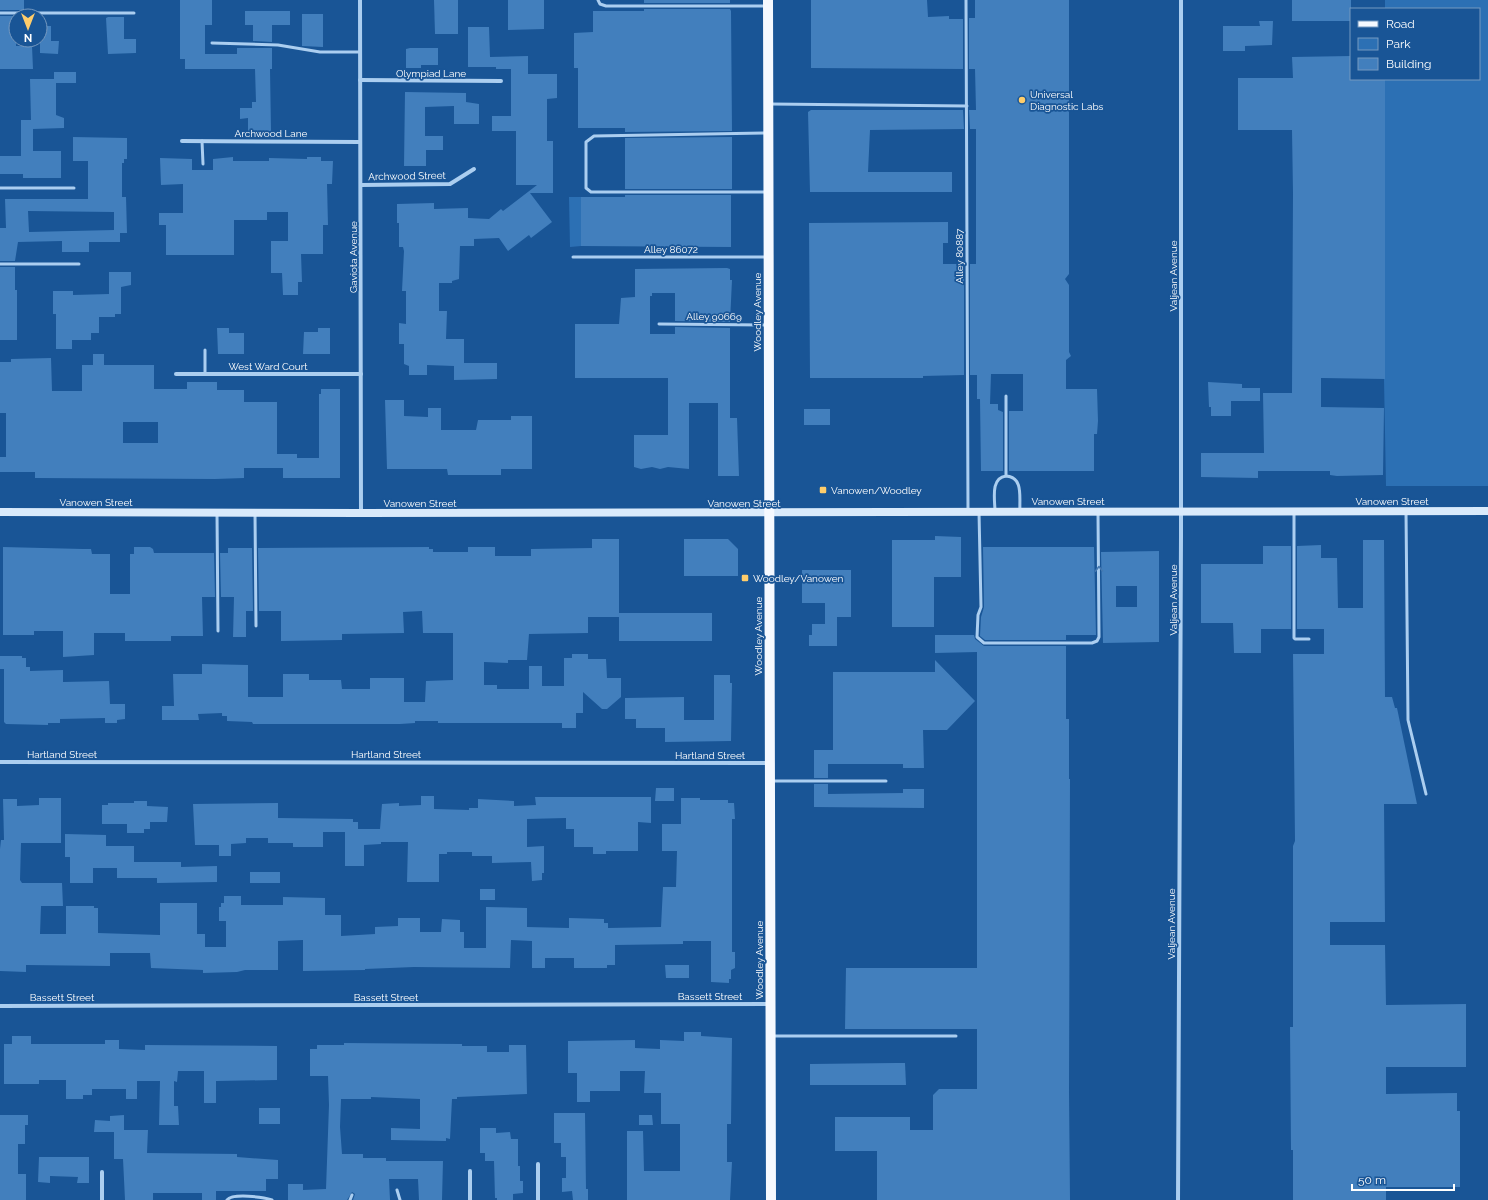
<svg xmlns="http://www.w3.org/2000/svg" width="1488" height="1200" font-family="Raleway,sans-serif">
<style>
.green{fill:#2c70b4}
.building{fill:#427fbd;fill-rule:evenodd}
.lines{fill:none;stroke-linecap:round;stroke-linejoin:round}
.service{stroke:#abcef0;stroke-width:3}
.minor{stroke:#abcef0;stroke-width:4}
.secondary{stroke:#d9eafb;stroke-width:8}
.primary{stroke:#f5f9ff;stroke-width:10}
.oneway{stroke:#4579b1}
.poi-dot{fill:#ffcd6b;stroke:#195596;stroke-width:1.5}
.labels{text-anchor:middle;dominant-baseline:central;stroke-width:3.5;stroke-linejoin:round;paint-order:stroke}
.street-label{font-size:10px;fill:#fff;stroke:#195596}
.poi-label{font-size:10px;fill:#fff;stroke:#195596;text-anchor:start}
</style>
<rect width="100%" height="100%" fill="#195596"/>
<g class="green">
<polygon points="1385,0 1488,0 1488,486 1386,486 1384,379 1385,79 1479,79 1479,9 1385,9"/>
<polygon points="569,197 581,197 581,246 570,247"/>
</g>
<g class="building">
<rect x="0" y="0" width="24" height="10"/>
<polygon points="180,0 212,0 212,25 205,25 205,54 237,54 237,48 272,48 272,69 270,69 271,131 248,131 248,118 240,119 240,108 252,108 252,102 256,102 255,69 185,69 185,59 180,59"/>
<polygon points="434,0 458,0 458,34 435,34"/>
<polygon points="508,0 544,0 544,29 508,30"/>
<rect x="644" y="0" width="86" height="3"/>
<polygon points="811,0 927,0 928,17 949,16 949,19 963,19 963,69 811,68"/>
<polygon points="975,0 1069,0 1069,274 1065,279 1069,285 1069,352 1071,356 1066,360 1066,389 1097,389 1098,421 1097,434 1094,434 1094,471 1009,471 1009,411 1023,411 1023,374 991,374 990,404 998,404 998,410 1003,412 1003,471 981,471 980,399 977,399 977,375 970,375 970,264 976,264 976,129 970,129 969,110 976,110 975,69 969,69 969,18 975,18"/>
<rect x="1292" y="0" width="59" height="21"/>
<polygon points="644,9 730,9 731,11 732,131 625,132 625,128 578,128 578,68 574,68 574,33 593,32 593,11 644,11"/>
<polygon points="245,11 290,11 290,25 272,25 272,42 253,41 253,25 245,25"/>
<polygon points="302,14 323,14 323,47 302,46"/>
<polygon points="0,16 16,16 16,46 32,46 33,69 0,69"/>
<polygon points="108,17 124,17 124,39 136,39 136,53 108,54 106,18"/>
<polygon points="1259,21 1273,21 1272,45 1245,46 1245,51 1223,51 1223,26 1260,26"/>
<polygon points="40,26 51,26 51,41 59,41 58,54 40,53"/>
<polygon points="468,27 489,27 490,57 528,56 528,74 557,74 557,98 547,99 547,141 553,141 553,193 530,193 552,222 531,238 529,235 508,251 499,238 474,239 474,246 460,246 459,279 452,281 452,283 439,283 439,311 447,311 446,339 464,339 464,363 497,363 497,379 454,380 454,366 427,365 427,375 409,375 409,366 404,364 404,344 399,344 399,323 406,324 406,291 402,291 404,251 403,247 399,247 399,223 397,223 397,204 434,203 434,209 468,208 468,218 489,219 501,209 503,211 537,185 516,185 516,131 492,131 492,116 511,116 511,69 496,69 496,67 468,67"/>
<polygon points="410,48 438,48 438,65 421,65 421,68 406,68 406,49"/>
<polygon points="1351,56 1351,79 1385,79 1385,379 1321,378 1321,407 1384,408 1383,475 1337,476 1330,475 1330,471 1258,471 1258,478 1201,477 1201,453 1264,453 1263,393 1292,393 1293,193 1292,130 1238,130 1238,78 1293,78 1292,57"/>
<polygon points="54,72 76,72 76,83 56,83 56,115 64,118 64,128 33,129 33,151 61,151 61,178 23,178 23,174 0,174 0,156 21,156 21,120 31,120 30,79 54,79"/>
<polygon points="405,92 466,93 466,102 479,104 479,124 454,124 454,106 425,107 425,136 443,136 443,150 426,150 426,166 404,166"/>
<polygon points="811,110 963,110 964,129 870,130 868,172 952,172 952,192 810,192 808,112"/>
<path d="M73,137L127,138V159H124V163H122V197H126L127,233H120V242H89V252H62V241L18,242L15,261H0V228H6L5,199H88V161H73ZM28,211L114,212V230L29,232Z"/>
<polygon points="732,137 732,189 625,189 625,138"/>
<polygon points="233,157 233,161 269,161 269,158 307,159 307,157 321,157 321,161 333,161 332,184 327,184 328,225 323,225 323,254 301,254 302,282 298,282 298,295 283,295 282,273 271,273 271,241 288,241 288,212 267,212 267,220 234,220 234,255 166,255 166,225 159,225 159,213 183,213 183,184 161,185 160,158 192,159 192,170 213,170 213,159"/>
<polygon points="625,195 731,195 731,247 581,246 581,197 625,197"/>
<polygon points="948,222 948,243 943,243 943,264 964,264 964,375 923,376 923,378 810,378 809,223"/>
<polygon points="0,267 15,267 15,290 17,290 17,340 0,340"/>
<polygon points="727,268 730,269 730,280 732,280 730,322 675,321 675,293 652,293 652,296 650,296 650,334 675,334 675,327 730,328 730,418 737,418 739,476 718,476 718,403 689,403 689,469 668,467 660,469 652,467 641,469 634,467 634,435 668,435 668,378 575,378 575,324 619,324 621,298 635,297 635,269"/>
<polygon points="109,272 131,272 131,285 121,287 121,314 115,314 115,317 99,317 99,333 91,333 91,340 72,340 72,349 56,349 56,314 53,314 53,291 73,291 73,295 109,294"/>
<polygon points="217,328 229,328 229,333 244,333 244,354 218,354"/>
<polygon points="318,328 330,328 330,354 303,354 304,332 318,332"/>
<path d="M93,354H104V365H154V389H187V382H217V390H244V402H277V454H297V458H319V394H321V389H340V478H283V468H244V478L215,479L35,478V472H0V457H6V413H0V362H11V359L51,358L52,391H82V365H93ZM123,422H158V443H123Z"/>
<polygon points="1208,382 1242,384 1242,388 1260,388 1260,401 1231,401 1231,416 1211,416 1211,407 1209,407"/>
<polygon points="385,400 404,400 404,416 428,417 428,408 441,408 441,430 476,430 478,420 511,420 511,416 532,416 532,469 501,469 501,475 448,475 447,469 387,469"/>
<rect x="804" y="409" width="26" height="16"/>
<polygon points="935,536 961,537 961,577 934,577 934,627 892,627 892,540 935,540"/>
<polygon points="592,539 619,539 619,617 588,617 588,633 529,634 527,660 508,660 508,663 484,662 484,685 497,685 497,689 529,689 529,666 542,666 542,686 564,686 564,658 572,658 572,654 588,654 588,659 606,659 607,678 621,678 621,697 607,709 602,709 583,692 583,713 576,713 576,728 562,728 562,723 438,723 438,721 415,721 415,723 400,724 253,724 252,722 227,721 227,716 222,716 222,713 198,714 199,720 162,720 162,706 174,706 173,674 202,674 202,664 248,665 248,697 283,697 283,674 309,674 309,680 341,680 342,689 370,689 370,678 404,678 404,702 425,702 426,681 453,680 453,633 423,633 422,611 403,612 404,633 342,634 342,640 281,641 281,611 259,611 258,548 429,547 429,549 433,549 433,552 468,552 468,547 495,547 495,556 531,556 531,549 592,548"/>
<polygon points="684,539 728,539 738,549 738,576 684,576"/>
<polygon points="1363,540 1384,540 1385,697 1392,697 1395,708 1397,708 1417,804 1384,804 1385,922 1330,922 1330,945 1385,945 1386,1005 1466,1004 1466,1067 1386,1067 1386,1094 1457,1093 1457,1111 1460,1111 1460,1187 1386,1187 1386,1200 1293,1200 1293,1150 1291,1150 1290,1027 1293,1027 1293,846 1295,841 1293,654 1324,654 1324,629 1297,629 1297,546 1321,545 1321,558 1337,558 1338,608 1363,608"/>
<polygon points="1263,546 1291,546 1291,629 1261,629 1261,653 1234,653 1233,623 1201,623 1201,564 1263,564"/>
<polygon points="3,547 83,549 91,549 92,554 110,554 110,594 130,594 130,554 134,554 134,547 150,547 153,549 154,553 214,553 215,597 202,597 203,636 171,636 171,641 125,641 125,633 94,633 94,655 63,657 63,631 34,631 34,635 3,635"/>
<polygon points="983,547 1094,547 1096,635 1066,635 1066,640 985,640 980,636 981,617 984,607"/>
<polygon points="228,548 252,548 253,611 246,611 246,637 233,637 234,597 221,597 220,553 228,553"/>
<path d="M1159,551V642L1103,643L1101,552ZM1116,586H1137V607H1116Z"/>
<polygon points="802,570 851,570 851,617 837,617 837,646 809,646 809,635 812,635 812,624 825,624 825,603 802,603"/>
<rect x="619" y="613" width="93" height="28"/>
<polygon points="935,635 974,635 975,639 984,646 1066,646 1066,719 1069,719 1069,779 1070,779 1069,1092 1070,1200 877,1200 877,1151 835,1151 835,1117 910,1117 910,1130 933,1130 933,1095 939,1089 977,1089 977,1029 845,1029 846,968 977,968 977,652 935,653"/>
<polygon points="0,656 22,656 22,658 26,658 26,667 30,667 30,671 63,670 63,682 109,681 110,704 125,704 125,719 117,720 117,723 105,723 105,718 60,719 60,723 48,723 48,725 6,724 4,722 4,669 0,669"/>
<polygon points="935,660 975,701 947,730 923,730 924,768 903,768 903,764 828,764 828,778 814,778 814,750 833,750 833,672 935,672"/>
<polygon points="714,675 730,675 730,683 732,683 731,741 665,742 665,728 636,728 636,719 625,719 625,698 684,697 684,720 714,720"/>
<polygon points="814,784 828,784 828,794 903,793 903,789 924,789 924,808 814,807"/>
<polygon points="656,788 674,788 674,801 655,801"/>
<polygon points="421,796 434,796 434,809 469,810 469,808 478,808 478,799 514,801 514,806 536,805 535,797 651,797 651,823 638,822 638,851 606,851 606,854 593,854 593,847 574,847 574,829 566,829 566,818 527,819 527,847 544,846 544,873 542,873 542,880 532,881 531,862 492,863 492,856 472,856 472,852 447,852 447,854 439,854 439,882 407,882 408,842 381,842 381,844 364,845 364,866 345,866 345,832 323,832 323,847 293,847 293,843 268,843 268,838 246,838 246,843 231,844 231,856 219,856 219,845 195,845 193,804 278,803 278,818 353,819 353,822 358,822 358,829 380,829 382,804 399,803 399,806 421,805"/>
<polygon points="39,798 61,798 61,843 21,843 20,880 22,883 62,883 63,906 41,906 40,934 66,934 66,906 94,906 94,908 98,908 98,933 160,935 160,903 197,903 197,934 205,934 205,947 226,947 226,921 219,921 219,907 221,907 221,903 224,903 224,896 241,896 241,905 283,905 283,897 325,898 325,915 341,915 341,936 375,934 375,927 398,926 398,918 420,918 420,932 441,932 442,919 460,920 460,932 464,932 464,948 486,948 486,907 527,908 527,927 569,928 569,918 604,919 604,923 608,923 608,928 661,927 663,887 676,887 677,851 662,851 662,824 681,824 681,798 700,798 700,800 728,800 728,803 734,803 735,819 732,819 732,952 735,952 735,968 731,970 731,979 729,979 729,983 711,982 711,941 683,941 683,944 615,945 615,965 607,965 607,968 574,968 574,958 545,958 545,968 532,968 532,941 511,940 510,968 414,967 365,969 365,970 303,971 303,940 278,941 278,970 245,970 237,972 203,973 203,970 151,968 150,953 110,953 110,966 26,965 26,972 0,971 0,849 1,840 4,840 3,799 17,799 17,806 39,805"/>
<polygon points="134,801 147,801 147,806 168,807 167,822 150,822 150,829 144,829 144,833 127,833 127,824 102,824 102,805 108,805 108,803 134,803"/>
<polygon points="65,834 106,835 106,846 134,846 134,862 181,862 181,867 217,866 217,882 157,883 157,878 117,878 117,868 93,868 93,883 70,883 70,857 65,857"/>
<rect x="250" y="872" width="30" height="11"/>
<rect x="480" y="889" width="15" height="11"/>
<polygon points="665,965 689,965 689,978 666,978"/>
<polygon points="684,1032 701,1032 701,1036 732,1038 731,1124 727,1124 727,1162 732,1162 730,1200 627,1200 627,1131 643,1131 644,1171 680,1171 680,1124 661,1124 661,1093 644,1093 645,1071 620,1071 620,1091 590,1091 590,1102 577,1102 577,1073 568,1073 568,1041 635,1040 635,1048 660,1049 660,1040 684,1041"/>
<polygon points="12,1036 31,1036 31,1044 105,1044 105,1040 119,1040 119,1049 145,1050 145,1045 277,1046 277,1080 216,1081 216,1103 204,1103 204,1071 178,1071 177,1082 174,1081 174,1106 178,1106 179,1125 159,1125 160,1081 137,1081 137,1099 126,1099 126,1089 92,1089 92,1095 83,1095 83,1099 66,1099 66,1080 39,1080 39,1084 4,1084 4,1044 12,1044"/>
<polygon points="344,1043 462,1044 462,1046 487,1046 487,1052 509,1052 509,1045 526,1045 527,1094 457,1097 457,1099 452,1099 450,1139 446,1138 446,1141 391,1140 391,1128 420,1129 420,1099 371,1097 371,1099 341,1099 340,1127 342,1154 363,1154 363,1158 386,1158 386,1161 443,1161 442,1200 419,1200 418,1179 389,1179 390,1200 353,1200 355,1194 352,1192 347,1200 288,1200 288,1184 303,1184 303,1190 326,1189 329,1105 328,1076 310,1076 310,1049 317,1049 317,1045 344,1045"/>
<polygon points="895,1063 905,1063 906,1085 810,1085 810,1064"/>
<rect x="259" y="1108" width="21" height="16"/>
<polygon points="554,1113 585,1113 586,1189 588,1189 588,1200 573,1200 572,1191 562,1192 562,1178 566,1178 566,1157 561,1157 561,1143 554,1143"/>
<polygon points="0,1115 28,1115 28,1125 25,1125 25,1144 18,1144 18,1174 26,1174 26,1200 0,1200"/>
<polygon points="124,1115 124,1130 148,1130 147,1153 237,1154 237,1157 278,1160 278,1179 266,1179 266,1191 216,1191 216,1200 202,1200 202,1193 153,1193 153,1200 125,1200 123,1159 114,1159 114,1132 94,1132 95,1120 110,1121 110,1116"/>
<polygon points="639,1115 652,1115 653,1125 639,1125"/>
<polygon points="480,1128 496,1128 496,1133 510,1132 511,1139 518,1139 518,1166 520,1166 520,1181 523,1181 523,1193 513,1194 513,1200 497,1200 497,1198 495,1198 494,1161 485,1161 485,1153 480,1153"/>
<polygon points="39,1157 89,1157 89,1183 77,1183 78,1177 50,1176 50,1183 38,1182"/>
</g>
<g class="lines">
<g class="service">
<polyline points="598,0 600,4 606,6 765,6"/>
<polyline points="966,0 968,510"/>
<polyline points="0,13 134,13"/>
<polyline points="212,43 278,45 320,52 360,52"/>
<polyline points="770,104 967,106"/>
<polyline points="202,141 203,164"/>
<polyline points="0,188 74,188"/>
<polyline points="766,192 591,192 586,188 586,142 594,136 766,133"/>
<polyline points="573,257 767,257"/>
<polyline points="0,264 79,264"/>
<polyline points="659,324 767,325"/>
<polyline points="205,350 205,374"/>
<path d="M1006,476C1024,477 1019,498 1020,512"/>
<polyline points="1406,511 1408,720 1426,794"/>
<polyline points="979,512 981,607 978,615 977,637 984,643 1092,643 1097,641 1099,637 1098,513"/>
<path d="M995,512C995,500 990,478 1006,476V396"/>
<polyline points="217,513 218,631"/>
<polyline points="1294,513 1294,638 1295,639 1309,639"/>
<polyline points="255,514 256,626"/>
<polyline points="773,781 886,781"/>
<polyline points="772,1036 956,1036"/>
<polyline points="397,1190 400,1200"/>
<path d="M227,1200C233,1193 263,1197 272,1200"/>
<polyline points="350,1200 352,1195"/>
</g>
<g class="minor">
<polyline points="360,0 361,513"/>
<polyline points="360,80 501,81"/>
<polyline points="182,141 360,142"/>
<polyline points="361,185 450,184 474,169"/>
<polyline points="176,374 361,374"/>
<polyline points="0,762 770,763"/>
<polyline points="0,1006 770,1004"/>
<polyline points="538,1164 538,1200"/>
<polyline points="470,1171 470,1200"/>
<polyline points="102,1172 102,1200"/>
<polyline points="1178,1200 1181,536 1181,0"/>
</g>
<polyline class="secondary" points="0,512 361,513 1488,511"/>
<polyline class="primary" points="768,0 771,1200"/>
</g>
<defs><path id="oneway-chevron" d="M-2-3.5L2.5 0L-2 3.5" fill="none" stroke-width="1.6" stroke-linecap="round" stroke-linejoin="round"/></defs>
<use class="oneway" href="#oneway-chevron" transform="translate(1099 569) rotate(-91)"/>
<g class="poi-dot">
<circle cx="1022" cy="100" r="4"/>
<rect x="819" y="486" width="8" height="8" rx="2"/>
<rect x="741" y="574" width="8" height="8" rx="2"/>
</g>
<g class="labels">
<g class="street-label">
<text x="431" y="73">Olympiad Lane</text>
<text x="271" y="133">Archwood Lane</text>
<text transform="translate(407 176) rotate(-1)">Archwood Street</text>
<text x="671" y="249">Alley 86072</text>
<text transform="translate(959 256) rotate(-90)">Alley 80887</text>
<text transform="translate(353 257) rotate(-90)">Gaviota Avenue</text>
<text transform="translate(1173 276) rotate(-90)">Valjean Avenue</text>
<text transform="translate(757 312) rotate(-90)">Woodley Avenue</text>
<text x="714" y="316">Alley 90669</text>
<text x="268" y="366">West Ward Court</text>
<text x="1068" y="501">Vanowen Street</text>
<text x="1392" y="501">Vanowen Street</text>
<text x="96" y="502">Vanowen Street</text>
<text x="420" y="503">Vanowen Street</text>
<text x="744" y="503">Vanowen Street</text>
<text transform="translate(1173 600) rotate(-90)">Valjean Avenue</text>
<text transform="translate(758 636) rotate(-90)">Woodley Avenue</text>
<text x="62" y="754">Hartland Street</text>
<text x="386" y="754">Hartland Street</text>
<text x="710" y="755">Hartland Street</text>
<text transform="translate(1171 924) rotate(-90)">Valjean Avenue</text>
<text transform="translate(759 960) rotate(-90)">Woodley Avenue</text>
<text x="710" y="996">Bassett Street</text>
<text x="62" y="997">Bassett Street</text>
<text x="386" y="997">Bassett Street</text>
</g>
<g class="poi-label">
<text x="1030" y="94">Universal<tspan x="1030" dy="12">Diagnostic Labs</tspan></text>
<text x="831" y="490">Vanowen/Woodley</text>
<text x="753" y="578">Woodley/Vanowen</text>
</g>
</g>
<rect x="1350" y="8" width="130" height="72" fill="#195596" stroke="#7599c0"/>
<rect x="1358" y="21" width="20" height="6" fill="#f5f9ff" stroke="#7599c0"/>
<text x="1386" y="28" font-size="12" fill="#ffffff">Road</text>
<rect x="1358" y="38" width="20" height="12" fill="#2c70b4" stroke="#7599c0"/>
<text x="1386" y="48" font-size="12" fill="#ffffff">Park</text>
<rect x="1358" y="58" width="20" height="12" fill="#427fbd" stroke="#7599c0"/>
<text x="1386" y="68" font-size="12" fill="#ffffff">Building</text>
<g transform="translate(28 28) rotate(180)"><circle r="19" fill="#195596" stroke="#7599c0"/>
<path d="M0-3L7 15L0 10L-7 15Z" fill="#ffcd6b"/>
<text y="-6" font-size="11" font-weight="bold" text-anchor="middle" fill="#ffffff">N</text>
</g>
<path d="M1352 1184v6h102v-6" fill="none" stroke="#ffffff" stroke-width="2"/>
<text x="1358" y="1184" font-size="12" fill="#ffffff" stroke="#195596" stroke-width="3" paint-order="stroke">50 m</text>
</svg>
